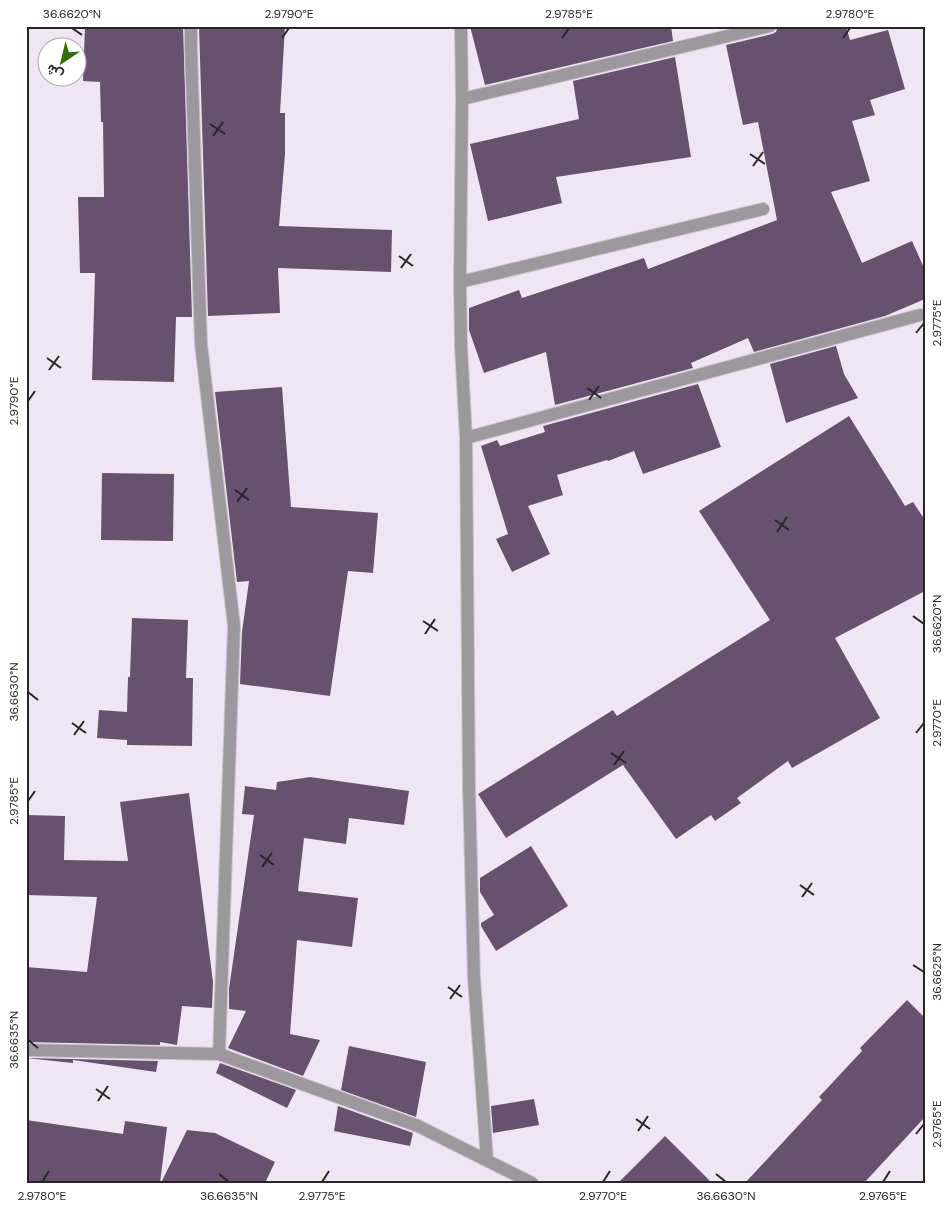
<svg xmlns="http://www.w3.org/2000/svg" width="951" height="1209" font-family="'DM Sans',Vazirmatn,sans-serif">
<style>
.building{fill:#68516f}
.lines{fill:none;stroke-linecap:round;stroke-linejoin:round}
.street-casing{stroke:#ccc3cf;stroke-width:14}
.street{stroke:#9c989e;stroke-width:12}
.ticks{fill:none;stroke:#282529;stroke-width:2}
.neatline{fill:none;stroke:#282529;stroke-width:2}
.ticks-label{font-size:12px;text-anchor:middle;fill:#282529}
</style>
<rect width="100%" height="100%" fill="#f0e6f3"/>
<g class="building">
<polygon points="85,26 183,26 192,317 176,317 174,382 92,380 95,273 80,273 78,197 104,197 103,122 101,122 100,82 83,81"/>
<polygon points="199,26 285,26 280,113 285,113 285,154 279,226 392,230 391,272 278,268 280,313 208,316"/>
<polygon points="470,26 671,26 673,41 485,85"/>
<polygon points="778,26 846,26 850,40 888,30 905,89 870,100 875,115 852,121 870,181 831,192 862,263 912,241 925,270 925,299 885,316 754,352 748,338 691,363 693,368 555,405 546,352 484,373 469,330 469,308 519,290 522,298 644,258 648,269 777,220 758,122 743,125 726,45 772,34 776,32"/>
<polygon points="675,57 691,157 556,177 562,203 488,221 470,144 579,119 573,81"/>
<polygon points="836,346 844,374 858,398 786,423 770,364"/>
<polygon points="698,384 721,447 643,474 634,451 608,461 607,460 557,475 563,495 528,506 550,554 512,572 496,539 508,534 481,446 497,440 500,446 545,432 543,426"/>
<polygon points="282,387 291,507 378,513 373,573 348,571 330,696 240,684 242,632 249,581 237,582 215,392"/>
<polygon points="849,416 905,506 913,502 925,520 925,591 835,638 880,718 792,768 788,761 737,798 741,803 715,821 711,815 676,839 623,765 506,838 478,794 613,710 617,716 770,620 699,511"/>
<polygon points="102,473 174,474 173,541 101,540"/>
<polygon points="132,618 188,620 186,678 193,678 192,746 127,745 127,740 97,738 99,710 127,712 128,677 130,677"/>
<polygon points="310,777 409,791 404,825 349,818 346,844 304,838 298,891 358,898 352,947 297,940 290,1034 320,1040 303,1076 228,1048 246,1011 229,1009 229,989 254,815 242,814 245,786 276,790 277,782"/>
<polygon points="189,793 213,982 212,1008 182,1006 177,1045 160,1042 160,1045 26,1042 26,967 87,972 97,897 26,895 26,815 65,816 64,860 128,861 120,802"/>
<polygon points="531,846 568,906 496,951 481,926 481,923 494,915 480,892 480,878"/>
<polygon points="907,1000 925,1018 925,1117 864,1183 745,1183 822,1100 819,1097 862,1051 860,1048"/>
<polygon points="349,1046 426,1062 416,1117 341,1090"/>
<polygon points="26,1058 158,1061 156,1072 73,1060 73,1063"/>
<polygon points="220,1063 296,1090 287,1108 216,1073"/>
<polygon points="534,1099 539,1125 493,1133 491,1106"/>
<polygon points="338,1106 413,1133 410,1146 334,1131"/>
<polygon points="26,1120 123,1134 125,1121 167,1127 160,1183 26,1183"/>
<polygon points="187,1130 215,1133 275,1162 265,1183 161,1183"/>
<polygon points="665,1136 712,1183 618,1183"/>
</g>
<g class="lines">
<defs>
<g id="street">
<polyline points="191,26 191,49 201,344 234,626 219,1054"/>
<polyline points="461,26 462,99 460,282 461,346 466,438 469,788 474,978 487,1160"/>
<polyline points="462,99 770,26"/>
<polyline points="460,282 763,209"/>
<polyline points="466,438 920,315"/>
<polyline points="26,1050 219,1054 418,1126 532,1183"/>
</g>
</defs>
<use href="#street" class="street-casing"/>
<use href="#street" class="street"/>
</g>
<path class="ticks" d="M72,28L82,35M282,38L289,28M562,38L569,28M843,38L850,28M210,124L225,134M213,136L223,122M750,154L765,164M753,166L763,152M399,256L413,266M401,268L411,254M916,333L924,323M47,358L61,368M49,370L59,356M587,388L601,398M589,400L599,386M28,401L35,391M235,490L249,500M237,502L247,488M775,520L789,530M777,532L787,517M913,616L924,624M423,621L438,631M425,634L435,619M28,692L38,700M72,723L86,733M916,733L924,723M74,735L84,721M611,753L626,763M614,765L624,751M28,801L35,791M260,855L274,865M262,867L272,853M800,885L814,895M802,897L812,883M913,965L924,972M448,987L462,997M450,999L460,985M28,1040L38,1048M96,1089L110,1099M98,1101L108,1086M636,1119L650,1129M638,1131L648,1116M916,1134L924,1124M219,1174L229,1182M716,1174L726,1182M42,1182L49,1171M322,1182L329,1171M603,1182L610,1171M883,1182L890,1171"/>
<rect width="951" height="1209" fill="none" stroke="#ffffff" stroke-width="55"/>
<g transform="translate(62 62) rotate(215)"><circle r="24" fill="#ffffff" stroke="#a9a8a9"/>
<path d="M0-4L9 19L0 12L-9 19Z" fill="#316f01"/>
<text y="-8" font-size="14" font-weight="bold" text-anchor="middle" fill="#282529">ش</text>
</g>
<rect x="28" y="28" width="896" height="1154" class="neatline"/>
<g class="ticks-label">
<text x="72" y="18">36.6620°N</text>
<text x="289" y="18">2.9790°E</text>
<text x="569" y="18">2.9785°E</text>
<text x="850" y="18">2.9780°E</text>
<text transform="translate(937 323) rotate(-90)" y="4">2.9775°E</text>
<text transform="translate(14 401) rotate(-90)" y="4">2.9790°E</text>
<text transform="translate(937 624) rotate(-90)" y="4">36.6620°N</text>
<text transform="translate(14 692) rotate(-90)" y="4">36.6630°N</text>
<text transform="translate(937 723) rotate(-90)" y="4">2.9770°E</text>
<text transform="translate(14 801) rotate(-90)" y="4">2.9785°E</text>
<text transform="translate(937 972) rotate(-90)" y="4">36.6625°N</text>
<text transform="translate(14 1040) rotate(-90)" y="4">36.6635°N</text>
<text transform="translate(937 1124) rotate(-90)" y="4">2.9765°E</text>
<text x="42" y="1200">2.9780°E</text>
<text x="229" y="1200">36.6635°N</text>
<text x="322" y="1200">2.9775°E</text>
<text x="603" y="1200">2.9770°E</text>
<text x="726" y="1200">36.6630°N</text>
<text x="883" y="1200">2.9765°E</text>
</g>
</svg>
